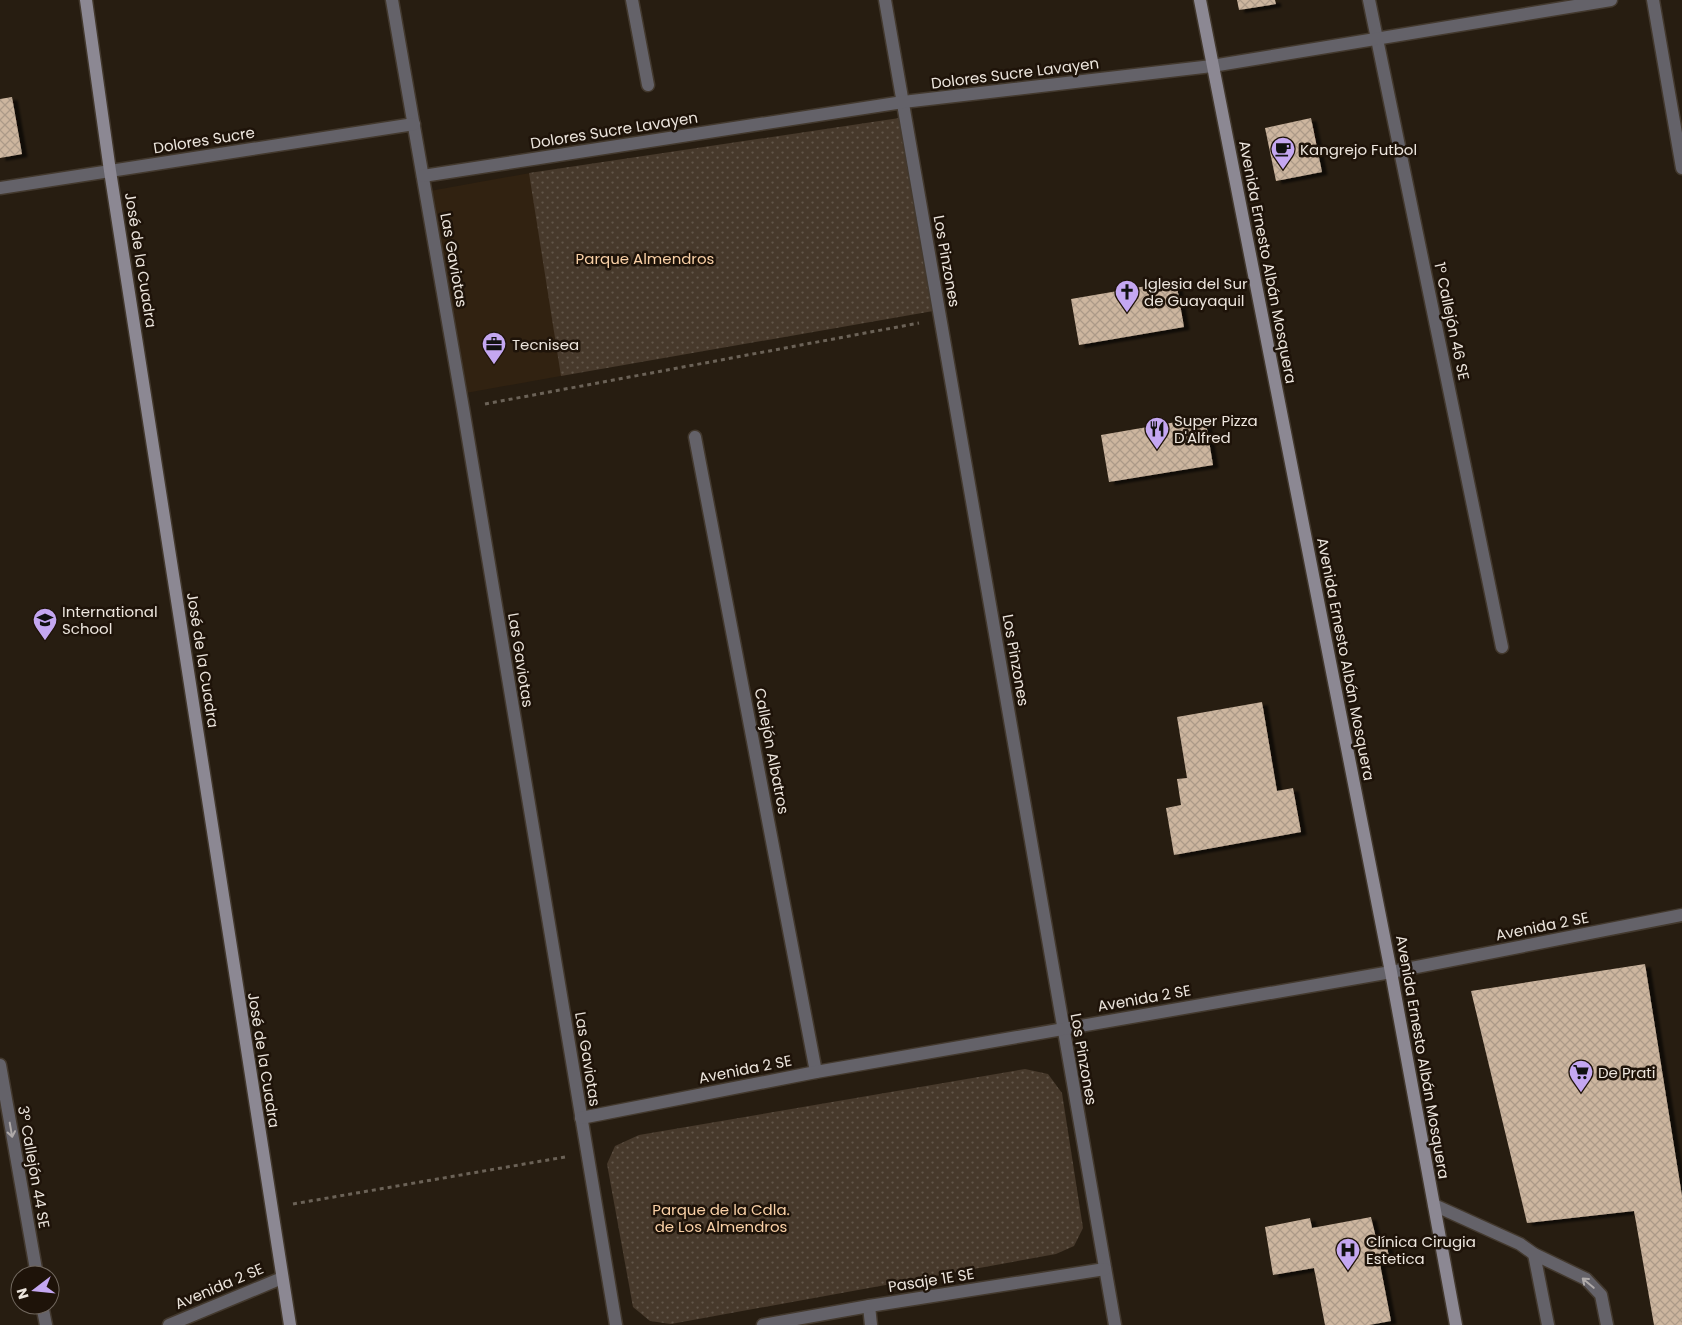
<svg xmlns="http://www.w3.org/2000/svg" width="1682" height="1325" font-family="Poppins,sans-serif">
<style>
.built{fill:#312211}
.park{fill:url(#park-dots)}
.building{fill:url(#building-cross-hatch);filter:url(#shadow)}
.lines{fill:none;stroke-linecap:round;stroke-linejoin:round}
.lane-casing{stroke:#43392e;stroke-width:15}
.street-casing{stroke:#43392e;stroke-width:15}
.secondary-casing{stroke:#43392e;stroke-width:15}
.path{stroke:#6b6257;stroke-width:3;stroke-dasharray:4 4;stroke-linecap:butt}
.lane{stroke:#646269;stroke-width:12}
.street{stroke:#646269;stroke-width:12}
.secondary{stroke:#8c8893;stroke-width:12}
.oneway{stroke:#afaaa9}
.labels{text-anchor:middle;dominant-baseline:central;stroke-width:5;stroke-linejoin:round;paint-order:stroke}
.street-label{font-size:15px;fill:#ece5dd;stroke:#1e1309}
.poi-label{font-size:15px;fill:#ece5dd;stroke:#1e1309;text-anchor:start}
.park-label{font-size:15px;fill:#f9d0a6;stroke:#1e1309}
</style>
<defs>
<pattern id="park-dots" width="8" height="8" patternUnits="userSpaceOnUse" patternTransform="scale(1.25)"><rect width="8" height="8" fill="#47392b"/><path d="M2 2h.1M6 6h.1" fill="none" stroke="#625649" stroke-width="1.8" stroke-linecap="round"/></pattern>
<pattern id="building-cross-hatch" width="8" height="8" patternUnits="userSpaceOnUse" patternTransform="scale(1.25)"><rect width="8" height="8" fill="#cdb69f"/><path d="M0 0l8 8M0 8l8-8" fill="none" stroke="#ac9a88"/></pattern>
<filter id="shadow"><feDropShadow dx="5.5" dy="3" stdDeviation="1" flood-color="#0009"/></filter>
</defs>
<rect width="100%" height="100%" fill="#271d11"/>
<polygon class="built" points="530,173 566,375 466,393 430,191"/>
<g class="park">
<polygon points="906,117 939,310 561,376 529,173"/>
<polygon points="1025,1069 1048,1074 1062,1093 1083,1228 1074,1246 1056,1254 671,1324 650,1321 633,1307 607,1164 615,1146 639,1135"/>
</g>
<g class="building">
<polygon points="1237,0 1275,0 1276,4 1239,10"/>
<polygon points="12,97 22,154 0,158 0,99"/>
<polygon points="1311,118 1322,172 1276,181 1265,128"/>
<polygon points="1176,281 1184,327 1079,345 1071,299"/>
<polygon points="1205,417 1213,465 1109,482 1101,435"/>
<polygon points="1262,702 1277,791 1293,788 1301,832 1174,855 1166,808 1181,805 1177,779 1187,778 1177,717"/>
<polygon points="1645,964 1682,1196 1682,1325 1654,1325 1634,1211 1527,1223 1471,991"/>
<polygon points="1371,1217 1376,1238 1385,1235 1390,1263 1380,1264 1391,1321 1369,1325 1325,1325 1314,1268 1273,1275 1265,1227 1310,1218 1312,1228"/>
</g>
<g class="lines">
<defs>
<g id="lane">
<polyline points="1434,1205 1520,1244 1534,1254 1586,1279 1601,1295 1607,1325"/>
<polyline points="1534,1254 1548,1325"/>
</g>
<g id="street">
<polyline points="392,0 463,408 616,1325"/>
<polyline points="632,0 648,85"/>
<polyline points="885,0 1115,1325"/>
<polyline points="1369,0 1502,647"/>
<polyline points="1653,0 1682,168"/>
<polyline points="423,176 903,102 1212,66 1611,0"/>
<polyline points="0,188 414,124"/>
<polyline points="695,437 816,1072"/>
<polyline points="0,1065 37,1275"/>
<polyline points="581,1118 816,1072 1391,972 1682,915"/>
<polyline points="42,1305 46,1325"/>
<polyline points="869,1306 871,1325"/>
<polyline points="169,1325 282,1278"/>
<polyline points="763,1325 869,1306 1105,1269"/>
</g>
<g id="secondary">
<polyline points="86,0 110,171 290,1325"/>
<polyline points="1200,0 1391,972 1456,1325"/>
</g>
</defs>
<use href="#lane" class="lane-casing"/>
<use href="#street" class="street-casing"/>
<use href="#secondary" class="secondary-casing"/>
<g class="path">
<polyline points="485,404 919,323"/>
<polyline points="293,1204 565,1157"/>
</g>
<use href="#lane" class="lane"/>
<use href="#street" class="street"/>
<use href="#secondary" class="secondary"/>
</g>
<defs><path id="oneway-shaft" d="M-6 0H5M1.5-3L5.5 0L1.5 3" fill="none" stroke-width="1.6" stroke-linecap="round" stroke-linejoin="round" transform="scale(1.25)"/></defs>
<g class="oneway">
<use href="#oneway-shaft" transform="translate(11 1130) rotate(80)"/>
<use href="#oneway-shaft" transform="translate(1588 1283) rotate(-140)"/>
</g>
<defs>
<symbol id="cafe-pin" viewBox="-11 -11 22 30"><path d="M0 17L-7.5 6A9.5 9.5 0 1 1 7.5 6Z" fill="#c4a7f1" stroke="#1e1309"/><path d="M-5.5-4.5H6V0H3Q3 3.5 0 3.5H-2.5Q-5.5 3.5-5.5 0ZM3-3.2v2h1.7v-2ZM-6 4.5H4V6H-6Z" fill="#111"/></symbol>
<symbol id="church-pin" viewBox="-11 -11 22 30"><path d="M0 17L-7.5 6A9.5 9.5 0 1 1 7.5 6Z" fill="#c4a7f1" stroke="#1e1309"/><path d="M-1.2-6h2.4v3.5h3.3v2.4h-3.3V6h-2.4V-.1h-3.3v-2.4h3.3Z" fill="#111"/></symbol>
<symbol id="office-pin" viewBox="-11 -11 22 30"><path d="M0 17L-7.5 6A9.5 9.5 0 1 1 7.5 6Z" fill="#c4a7f1" stroke="#1e1309"/><path d="M-6-3h4V-5.5h4V-3h4V5H-6ZM-1-4.5V-3h2v-1.5ZM-6 0V1H6V0Z" fill="#111"/></symbol>
<symbol id="restaurant-pin" viewBox="-11 -11 22 30"><path d="M0 17L-7.5 6A9.5 9.5 0 1 1 7.5 6Z" fill="#c4a7f1" stroke="#1e1309"/><path d="M-5-6h1v4h1v-4h1v4h1v-4h1v5L-1.5 .5V6h-2V.5L-5-1ZM5-6V6H3V1.5H1.5Q1.5-4 5-6Z" fill="#111"/></symbol>
<symbol id="school-pin" viewBox="-11 -11 22 30"><path d="M0 17L-7.5 6A9.5 9.5 0 1 1 7.5 6Z" fill="#c4a7f1" stroke="#1e1309"/><path d="M0-5L7-2L0 1L-7-2ZM-4 1L0 2.5L4 1V4Q0 6-4 4Z" fill="#111"/></symbol>
<symbol id="supermarket-pin" viewBox="-11 -11 22 30"><path d="M0 17L-7.5 6A9.5 9.5 0 1 1 7.5 6Z" fill="#c4a7f1" stroke="#1e1309"/><path d="M-6-5.5h2.5l.6 2H6L4.5 2H-2.5L-4.4-4H-6ZM-1.5 3.2a1.3 1.3 0 1 0 .1 0ZM3 3.2a1.3 1.3 0 1 0 .1 0Z" fill="#111"/></symbol>
<symbol id="hospital-pin" viewBox="-11 -11 22 30"><path d="M0 17L-7.5 6A9.5 9.5 0 1 1 7.5 6Z" fill="#c4a7f1" stroke="#1e1309"/><path d="M-5-5h3v3.5h4V-5h3V5h-3V1.5h-4V5h-3Z" fill="#111"/></symbol>
</defs>
<g fill-rule="evenodd">
<use href="#cafe-pin" x="1269" y="135" width="28" height="38"/>
<use href="#church-pin" x="1113" y="278" width="28" height="38"/>
<use href="#office-pin" x="480" y="330" width="28" height="38"/>
<use href="#restaurant-pin" x="1143" y="415" width="28" height="38"/>
<use href="#school-pin" x="31" y="606" width="28" height="38"/>
<use href="#supermarket-pin" x="1567" y="1058" width="28" height="38"/>
<use href="#hospital-pin" x="1334" y="1236" width="28" height="38"/>
</g>
<g class="labels">
<g class="street-label">
<text transform="translate(1015 73) rotate(-7)">Dolores Sucre Lavayen</text>
<text transform="translate(614 130) rotate(-9)">Dolores Sucre Lavayen</text>
<text transform="translate(204 140) rotate(-9)">Dolores Sucre</text>
<text transform="translate(141 260) rotate(81)">José de la Cuadra</text>
<text transform="translate(454 260) rotate(80)">Las Gaviotas</text>
<text transform="translate(947 261) rotate(80)">Los Pinzones</text>
<text transform="translate(1268 262) rotate(79)">Avenida Ernesto Albán Mosquera</text>
<text transform="translate(1452 321) rotate(78)">1º Callejón 46 SE</text>
<text transform="translate(1346 659) rotate(79)">Avenida Ernesto Albán Mosquera</text>
<text transform="translate(203 660) rotate(81)">José de la Cuadra</text>
<text transform="translate(521 660) rotate(81)">Las Gaviotas</text>
<text transform="translate(1016 660) rotate(80)">Los Pinzones</text>
<text transform="translate(772 751) rotate(79)">Callejón Albatros</text>
<text transform="translate(1542 926) rotate(-11)">Avenida 2 SE</text>
<text transform="translate(1144 998) rotate(-10)">Avenida 2 SE</text>
<text transform="translate(1423 1057) rotate(80)">Avenida Ernesto Albán Mosquera</text>
<text transform="translate(588 1059) rotate(81)">Las Gaviotas</text>
<text transform="translate(1084 1059) rotate(80)">Los Pinzones</text>
<text transform="translate(264 1060) rotate(81)">José de la Cuadra</text>
<text transform="translate(745 1069) rotate(-11)">Avenida 2 SE</text>
<text transform="translate(34 1167) rotate(80)">3º Callejón 44 SE</text>
<text transform="translate(931 1280) rotate(-9)">Pasaje 1E SE</text>
<text transform="translate(219 1286) rotate(-23)">Avenida 2 SE</text>
</g>
<g class="poi-label">
<text x="1300" y="149">Kangrejo Futbol</text>
<text x="1144" y="283">Iglesia del Sur<tspan x="1144" dy="17">de Guayaquil</tspan></text>
<text x="512" y="344">Tecnisea</text>
<text x="1174" y="420">Super Pizza<tspan x="1174" dy="17">D'Alfred</tspan></text>
<text x="62" y="611">International<tspan x="62" dy="17">School</tspan></text>
<text x="1598" y="1072">De Prati</text>
<text x="1366" y="1241">Clínica Cirugia<tspan x="1366" dy="17">Estetica</tspan></text>
</g>
<g class="park-label">
<text x="645" y="258">Parque Almendros</text>
<text x="721" y="1209">Parque de la Cdla.<tspan x="721" dy="17">de Los Almendros</tspan></text>
</g>
</g>
<g transform="translate(35 1290) rotate(254)"><circle r="24" fill="#1e1309" stroke="#70675e"/>
<path d="M0-4L9 19L0 12L-9 19Z" fill="#c4a7f1"/>
<text y="-8" font-size="14" font-weight="bold" text-anchor="middle" fill="#ece5dd">N</text>
</g>
</svg>
